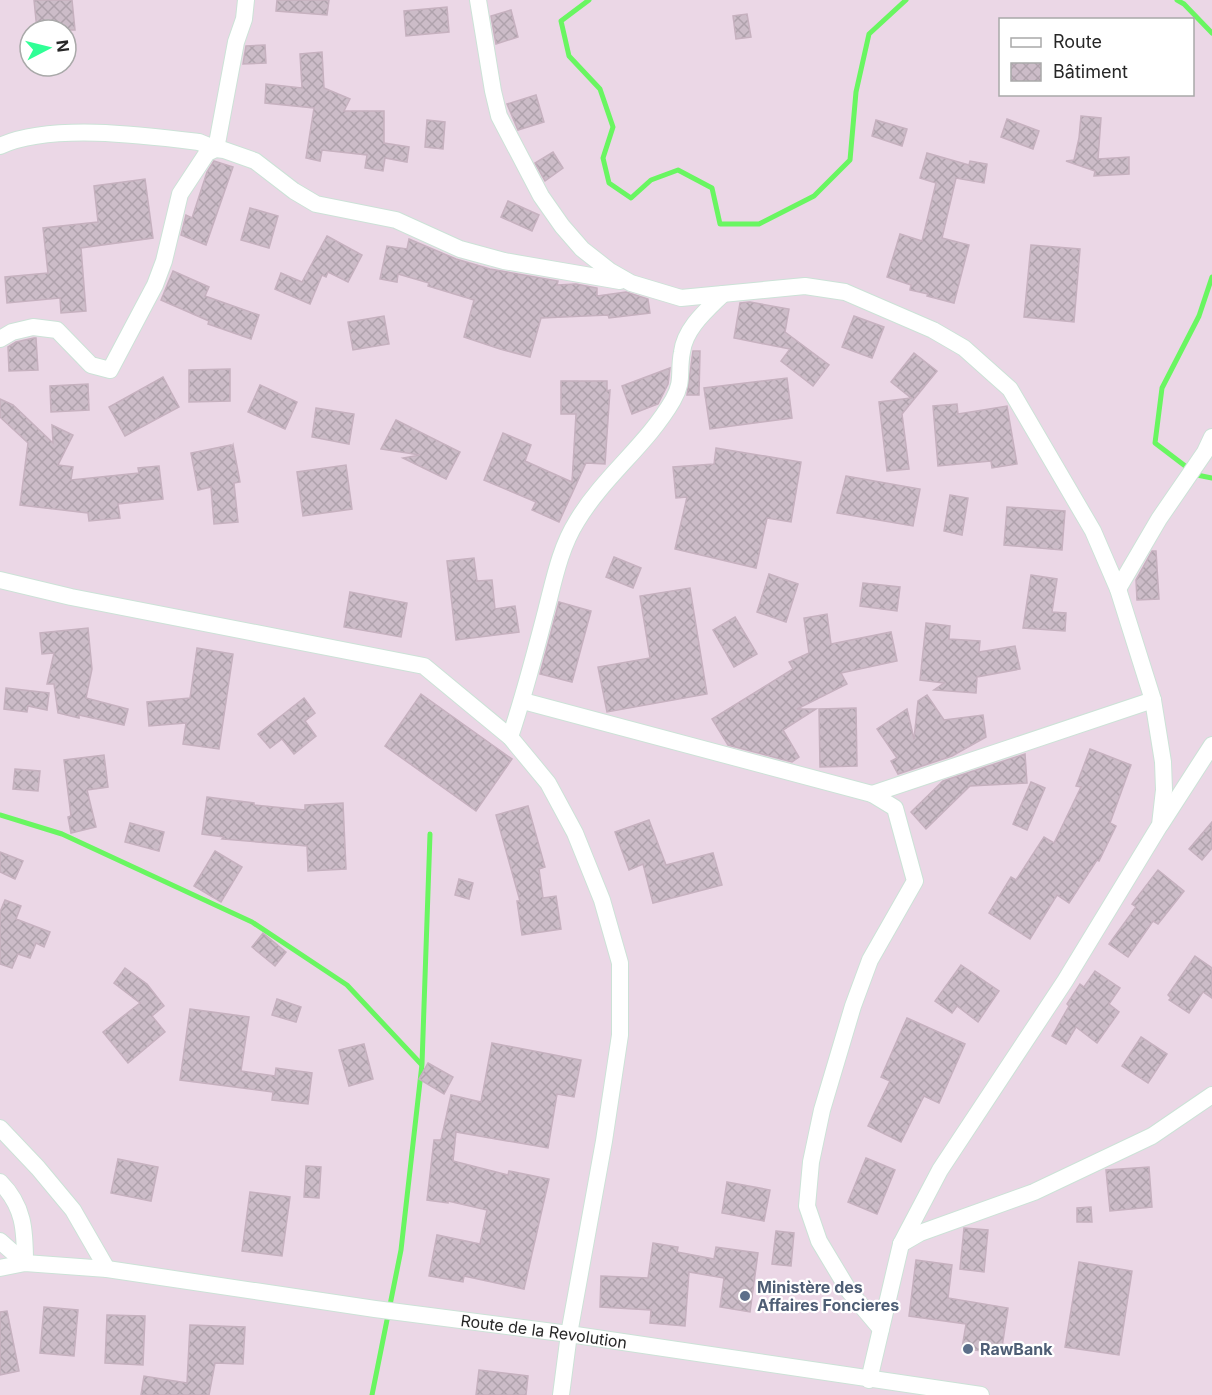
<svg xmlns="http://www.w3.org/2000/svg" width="1212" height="1395" font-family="Inter,sans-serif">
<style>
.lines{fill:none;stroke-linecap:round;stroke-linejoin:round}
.stream{stroke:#69f661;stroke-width:5}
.building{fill:url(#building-cross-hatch);stroke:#c6b1bf;stroke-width:1.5}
.street-casing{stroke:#cce2d7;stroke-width:18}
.street{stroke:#fff;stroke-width:16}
.service-dot{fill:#5c6f8a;stroke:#fff;stroke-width:2}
.labels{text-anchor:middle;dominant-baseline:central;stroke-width:4.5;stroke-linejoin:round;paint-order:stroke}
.service-label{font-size:16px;font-weight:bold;fill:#4e5e75;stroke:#fff;text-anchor:start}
.street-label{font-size:16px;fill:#272727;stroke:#fff}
</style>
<defs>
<pattern id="building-cross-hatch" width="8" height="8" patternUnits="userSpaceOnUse" patternTransform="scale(1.5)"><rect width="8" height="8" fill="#ccbcc8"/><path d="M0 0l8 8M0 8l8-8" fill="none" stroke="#afa2ac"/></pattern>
</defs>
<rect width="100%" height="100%" fill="#ebd7e6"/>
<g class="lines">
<g class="stream">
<polyline points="589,0 561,21 569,56 600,89 613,127 603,158 609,183 631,198 651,180 678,170 712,188 720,224 759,224 814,196 850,160 856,92 869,34 906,0"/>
<polyline points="1177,0 1184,4 1212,33"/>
<polyline points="1212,277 1199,316 1162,388 1155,443 1197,475 1212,478"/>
<polyline points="0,815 62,834 252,922 347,985 421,1064"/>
<polyline points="372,1395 401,1250 422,1064 430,834"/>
</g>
</g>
<g class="building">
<polygon points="34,0 72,0 75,30 37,30"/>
<polygon points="277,0 329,0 327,15 276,11"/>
<polygon points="447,7 449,32 406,36 404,11"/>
<polygon points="511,10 518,37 496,44 491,16"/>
<polygon points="747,14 751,37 736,39 733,16"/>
<polygon points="265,45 266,63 243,64 246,46"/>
<polygon points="322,52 324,88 350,99 344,111 384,111 384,143 409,147 407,162 385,158 383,171 365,168 367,155 322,150 320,161 306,158 314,108 265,103 266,84 302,88 300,54"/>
<polygon points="536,95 544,122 518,130 507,104"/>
<polygon points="1081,116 1101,118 1098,159 1129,157 1129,174 1094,176 1095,171 1066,161 1074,160 1079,138"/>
<polygon points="1007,119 1039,131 1033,149 1001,137"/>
<polygon points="427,120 445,122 443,149 425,147"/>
<polygon points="876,120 907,129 902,146 872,136"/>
<polygon points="553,152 563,168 545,181 535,163"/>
<polygon points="927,153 969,165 970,161 987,164 984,183 956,178 942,238 969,245 954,303 927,296 928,294 910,290 911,285 887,277 900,234 922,241 936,183 920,178"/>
<polygon points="214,161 233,167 206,245 181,235 186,215 192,218 207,172"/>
<polygon points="145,179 153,238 81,248 86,311 61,313 60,298 7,303 5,277 48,273 43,228 98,222 94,186"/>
<polygon points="508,201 539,215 532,231 501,217"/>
<polygon points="250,208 278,216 269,248 241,240"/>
<polygon points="327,236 362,255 348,282 328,272 326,277 322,275 310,304 275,289 281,273 302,282"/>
<polygon points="409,239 456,259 490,269 558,281 557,285 576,284 597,288 597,296 626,292 648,299 650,313 609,318 608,315 541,318 530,357 500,349 464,337 474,300 428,286 429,283 398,274 397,282 380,279 387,246 407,249"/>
<polygon points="1031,245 1080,249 1074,322 1024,317"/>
<polygon points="173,271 209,287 205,296 259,315 251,339 208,324 209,321 161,300"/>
<polygon points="750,302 789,309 785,332 829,365 813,386 781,361 790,349 734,338 740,303"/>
<polygon points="384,316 389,344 353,350 348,322"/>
<polygon points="854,316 884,327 872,358 842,347"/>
<polygon points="34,338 36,338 38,370 9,371 8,347 16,342"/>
<polygon points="693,351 700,351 699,395 687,395"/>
<polygon points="914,353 937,371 902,414 909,469 887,471 879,402 911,398 891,382"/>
<polygon points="670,368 668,384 658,404 632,414 622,386"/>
<polygon points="230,369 230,401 189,402 189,370"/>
<polygon points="163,377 179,407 125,436 109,407"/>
<polygon points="787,378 792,418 710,429 704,388"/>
<polygon points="561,381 607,381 607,391 610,390 605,464 586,463 559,522 532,510 536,502 484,480 503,433 531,445 525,461 572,482 576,414 561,414"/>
<polygon points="88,384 89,410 51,412 50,386"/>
<polygon points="260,385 297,402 285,429 248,412"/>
<polygon points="0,399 13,405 53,443 52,425 73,435 58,465 73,467 71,480 139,473 138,468 159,466 163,499 118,504 120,518 89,521 88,513 20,505 28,443 0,417"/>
<polygon points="957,404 958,414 1007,406 1017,464 992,468 991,461 938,466 933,406"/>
<polygon points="316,408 354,414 349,444 312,437"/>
<polygon points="396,420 460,452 446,479 403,458 420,455 381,449"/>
<polygon points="231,445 231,450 233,445 240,482 234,483 238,522 214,524 211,487 198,490 191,453"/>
<polygon points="716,448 801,462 791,522 767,518 756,568 675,549 687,497 676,498 673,467 714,464"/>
<polygon points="346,465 352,509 303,516 297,472"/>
<polygon points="846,476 920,489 913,526 837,513"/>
<polygon points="950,495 968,498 962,535 944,531"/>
<polygon points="1007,507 1065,511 1062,550 1004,545"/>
<polygon points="1152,551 1156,551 1159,599 1137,600 1136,580"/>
<polygon points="614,557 641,568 633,588 606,577"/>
<polygon points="474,558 477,581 492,580 495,609 515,606 519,632 456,640 447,561"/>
<polygon points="769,574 798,584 786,622 757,612"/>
<polygon points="1031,575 1057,579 1052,612 1066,613 1065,631 1023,628"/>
<polygon points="863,583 900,587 897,611 860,606"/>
<polygon points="690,588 707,694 607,712 598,667 650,658 640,596"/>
<polygon points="350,592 407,603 401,637 344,627"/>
<polygon points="559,602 591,611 572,682 540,674"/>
<polygon points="827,614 831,644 891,632 897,661 841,673 847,684 797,709 816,709 783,730 799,757 792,762 728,745 712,719 793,669 789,662 809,653 804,618"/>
<polygon points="735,617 757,654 734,667 713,630"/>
<polygon points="926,623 950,626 949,639 980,641 979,652 1015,646 1020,669 977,677 976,693 934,690 944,683 920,680"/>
<polygon points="88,628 92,669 86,698 128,709 124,725 79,715 79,718 58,713 54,684 47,684 54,653 42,654 40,633"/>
<polygon points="197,648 233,654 219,749 183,744 186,723 149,726 147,702 190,698"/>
<polygon points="6,688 49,693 47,710 28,706 27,712 4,709"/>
<polygon points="421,694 512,759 476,811 385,746"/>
<polygon points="927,695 944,720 983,715 986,737 952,756 898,774 891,761 897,758 877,729 907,709 914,739 918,701"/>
<polygon points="304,698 315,713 305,721 316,736 294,754 282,739 270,748 258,734"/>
<polygon points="856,708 857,766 820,767 819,709"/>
<polygon points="1090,749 1131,765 1110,823 1116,826 1099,861 1097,860 1069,903 1057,895 1030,939 989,913 1011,877 1016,880 1044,837 1054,843 1081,787 1076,786"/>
<polygon points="1025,754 1027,783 970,786 926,829 911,812 943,781"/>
<polygon points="104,755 108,787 87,790 96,827 71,833 68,817 71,816 64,760"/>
<polygon points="15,769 40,771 38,791 13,789"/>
<polygon points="1031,782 1045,788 1027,830 1013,824"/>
<polygon points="207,797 254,803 254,805 305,810 305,805 343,803 346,869 308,871 307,846 222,839 224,837 202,834"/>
<polygon points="528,806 545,867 539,869 543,898 556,896 561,929 522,935 517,901 520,901 496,815"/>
<polygon points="649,820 666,865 713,853 722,885 653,903 643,864 629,870 615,832"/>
<polygon points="1212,822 1212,848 1202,860 1189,849"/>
<polygon points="130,823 164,832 159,851 125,842"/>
<polygon points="215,851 242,867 221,902 194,886"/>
<polygon points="0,852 23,861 15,879 0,872"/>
<polygon points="1158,870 1184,891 1158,924 1153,921 1128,957 1109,944 1136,907 1132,904"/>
<polygon points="459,879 473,883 469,899 455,895"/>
<polygon points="5,900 21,906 16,919 50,932 44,947 36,943 30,958 18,954 12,968 0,964 0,912"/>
<polygon points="263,933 286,952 275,966 252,947"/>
<polygon points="1195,956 1212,968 1212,998 1203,992 1189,1013 1169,1000 1171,998 1168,995"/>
<polygon points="961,965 999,991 978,1022 957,1006 952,1013 935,1001"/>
<polygon points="125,968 147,984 164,1006 152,1016 165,1032 128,1063 103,1032 140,1003 114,983"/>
<polygon points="1095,971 1120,988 1109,1004 1119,1012 1097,1043 1076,1027 1066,1044 1052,1036 1069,1006 1067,1004 1080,984 1084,987"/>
<polygon points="277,999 301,1007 296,1022 272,1015"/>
<polygon points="190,1009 249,1017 241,1071 275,1076 276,1068 312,1073 308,1104 272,1100 273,1092 180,1080"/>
<polygon points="907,1018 965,1044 939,1103 924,1096 901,1142 868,1126 890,1081 881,1077"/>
<polygon points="1141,1037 1167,1054 1148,1083 1122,1066"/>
<polygon points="492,1043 581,1060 574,1097 557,1094 548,1148 456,1132 453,1161 508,1175 509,1171 549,1179 524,1289 464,1276 463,1282 429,1276 437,1235 480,1244 487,1210 448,1201 448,1203 427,1200 434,1140 441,1140 451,1095 481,1102"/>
<polygon points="364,1044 373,1079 349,1086 339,1050"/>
<polygon points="428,1063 453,1077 444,1094 419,1079"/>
<polygon points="866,1158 895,1170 877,1214 848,1202"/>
<polygon points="118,1159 158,1167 151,1201 111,1193"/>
<polygon points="306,1166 321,1167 319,1198 304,1197"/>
<polygon points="1149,1167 1152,1207 1110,1211 1106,1170"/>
<polygon points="727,1182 770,1190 764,1221 722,1213"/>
<polygon points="250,1192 290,1197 282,1256 242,1251"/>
<polygon points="1091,1207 1092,1222 1077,1222 1077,1208"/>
<polygon points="964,1228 988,1230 984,1272 960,1269"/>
<polygon points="776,1231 794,1233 791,1266 772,1264"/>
<polygon points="653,1243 678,1247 677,1252 714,1259 716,1247 758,1253 750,1312 720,1307 724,1278 689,1272 685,1326 650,1323 651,1310 600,1307 601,1276 648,1278"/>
<polygon points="916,1260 952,1265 948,1298 1008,1308 1001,1354 962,1348 966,1324 909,1316"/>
<polygon points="1079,1262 1132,1271 1119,1355 1065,1347"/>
<polygon points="44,1307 78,1310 74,1356 40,1353"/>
<polygon points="7,1311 19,1371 0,1375 0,1312"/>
<polygon points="107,1315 145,1316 143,1365 105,1363"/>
<polygon points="190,1325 245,1327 243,1364 215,1363 209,1395 141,1395 144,1376 187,1383"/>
<polygon points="479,1370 528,1376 526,1395 476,1395"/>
</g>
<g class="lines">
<defs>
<g id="street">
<polyline points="478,0 493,91 499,116 541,196 562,226 582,249 610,271 631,283 681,298 805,286 845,292 933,330 964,348 1010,389 1093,531 1118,589 1153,700 1163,762 1164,790 1160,825 1065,981 940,1170 901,1244 869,1380"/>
<path d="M0,146C50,123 143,135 199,142L216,149L236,42L244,19L246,0"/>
<polyline points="0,339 12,332 33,327 57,330 91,365 110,370 155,285 164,261 180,194 207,153 216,149 224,150 255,161 294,191 316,204 396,220 460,249 504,261 620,281"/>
<polyline points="0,580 71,597 424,666 510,737 548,783 575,833 602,900 620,963 620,1035 604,1141 569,1334 561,1395"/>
<polyline points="1118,589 1159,519 1205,452 1212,437"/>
<polyline points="523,701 872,794 895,808 915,881 870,960 853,1006 822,1110 811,1162 807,1206 819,1241 849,1291 881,1329"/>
<path d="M510,737C524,696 535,653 546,611C554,580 560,548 577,521C604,476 647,445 673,400C684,381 678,372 682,352C685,328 707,310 723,294"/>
<polyline points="872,794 1153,700"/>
<polyline points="1161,824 1212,745"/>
<polyline points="0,1128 38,1168 73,1210 107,1269"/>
<path d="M0,1182C24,1206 25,1230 25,1263"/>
<polyline points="0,1241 25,1263"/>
<polyline points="901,1244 920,1233 1034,1192 1152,1136 1212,1095"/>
<path id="s1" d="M0,1268L25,1263L107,1269L375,1309L569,1334L981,1395"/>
</g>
</defs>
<use href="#street" class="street-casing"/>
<use href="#street" class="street"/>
</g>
<g class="service-dot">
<circle cx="745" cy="1296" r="6"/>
<circle cx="968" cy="1349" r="6"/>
</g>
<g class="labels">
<g class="service-label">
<text x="757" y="1287">Ministère des<tspan x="757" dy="18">Affaires Foncieres</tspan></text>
<text x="980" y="1349">RawBank</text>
</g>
<g class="street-label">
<text stroke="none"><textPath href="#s1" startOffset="549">Route de la Revolution</textPath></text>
</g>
</g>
<rect x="999" y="18" width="195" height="78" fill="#ffffff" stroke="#a9a9a9" stroke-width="1.5"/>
<rect x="1011" y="38" width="30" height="9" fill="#ffffff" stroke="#a9a9a9" stroke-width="1.5"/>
<text x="1053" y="48" font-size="18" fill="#272727">Route</text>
<rect x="1011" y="63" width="30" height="18" fill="url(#building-cross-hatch)" stroke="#a9a9a9" stroke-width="1.5"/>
<text x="1053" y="78" font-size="18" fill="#272727">Bâtiment</text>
<g transform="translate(48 48) rotate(83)"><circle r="28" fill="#ffffff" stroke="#a9a9a9" stroke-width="1.5"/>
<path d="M0-4.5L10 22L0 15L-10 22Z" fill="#30ff96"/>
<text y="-9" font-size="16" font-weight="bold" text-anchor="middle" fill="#272727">N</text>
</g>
</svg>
